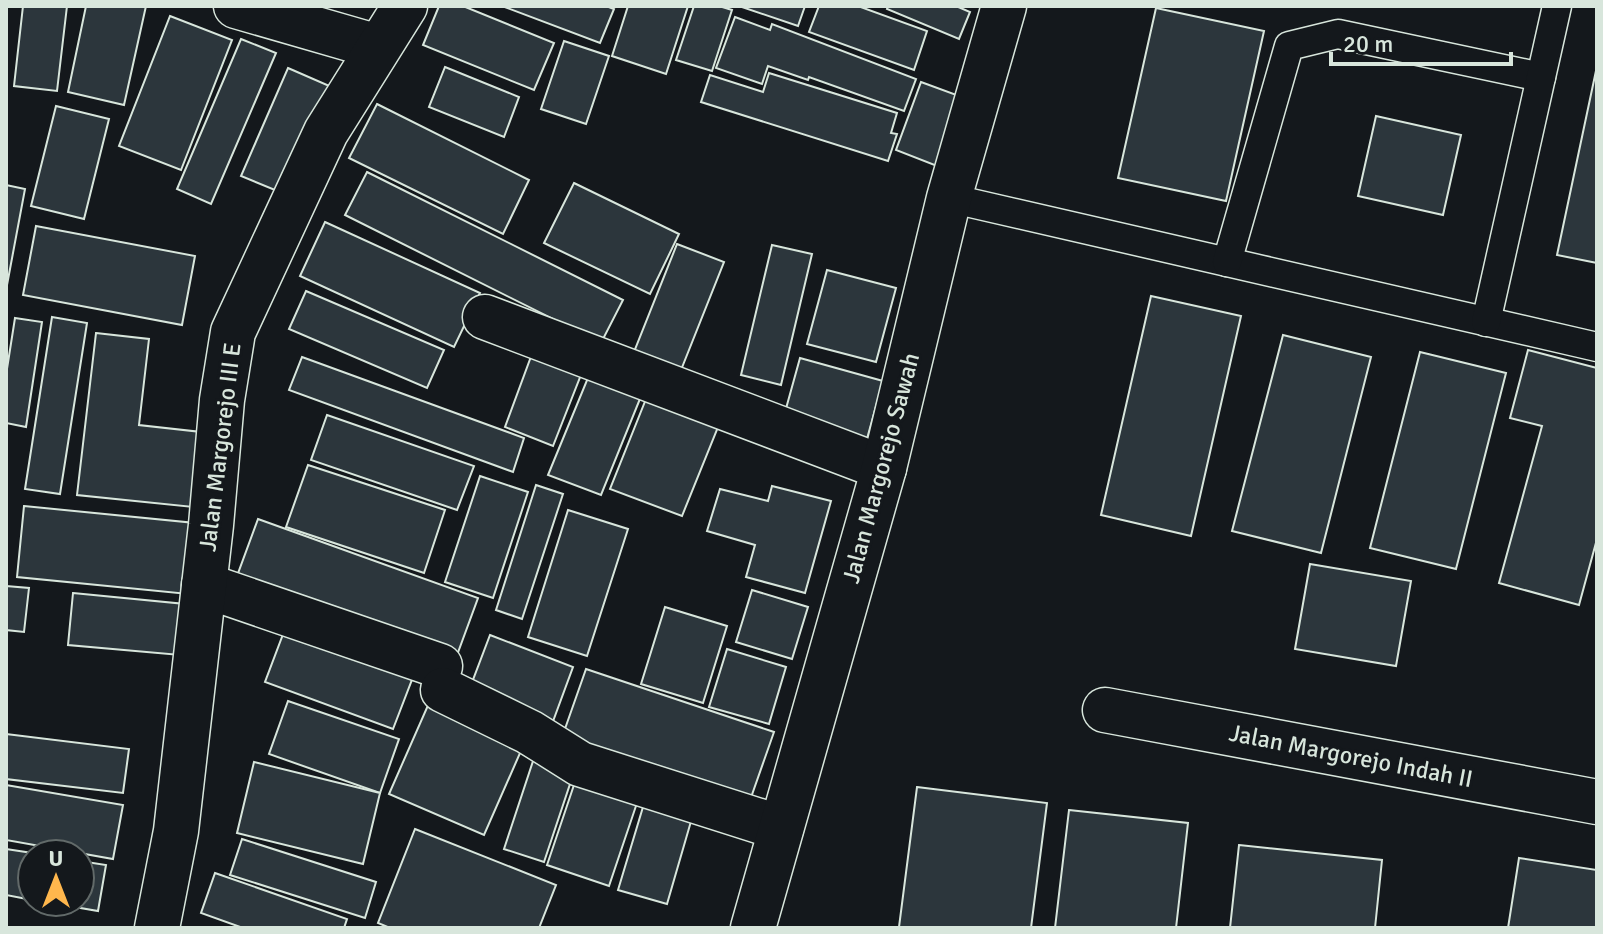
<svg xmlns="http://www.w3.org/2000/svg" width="1603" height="934" font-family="Signika,sans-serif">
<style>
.building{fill:#2c363c;stroke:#d8e6dc;stroke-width:2}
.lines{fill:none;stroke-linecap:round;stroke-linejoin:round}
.lane-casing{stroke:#d8e6dc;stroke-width:31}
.street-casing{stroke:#d8e6dc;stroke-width:47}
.lane{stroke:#14181c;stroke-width:28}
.street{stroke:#14181c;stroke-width:44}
.labels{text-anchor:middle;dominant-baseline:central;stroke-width:6;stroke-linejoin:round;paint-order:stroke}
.street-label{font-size:24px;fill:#d8e6dc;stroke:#14181c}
</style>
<rect width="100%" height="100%" fill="#14181c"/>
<g class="building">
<polygon points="23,6 67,6 57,91 14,86"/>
<polygon points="86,6 146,6 124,105 68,92"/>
<polygon points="439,6 463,6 554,43 534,90 423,45"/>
<polygon points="502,6 606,6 614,9 600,43"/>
<polygon points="628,6 688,6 666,74 612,56"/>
<polygon points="694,6 719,6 732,10 712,71 676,60"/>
<polygon points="739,6 805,6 798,26"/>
<polygon points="819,6 858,6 927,31 914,70 809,32"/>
<polygon points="888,6 956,6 970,12 959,39 887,9"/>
<polygon points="1156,8 1264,31 1226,201 1118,178"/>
<polygon points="170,16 232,40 181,170 119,146"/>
<polygon points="735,17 770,30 772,24 916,79 904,111 809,77 808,80 768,66 762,84 716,68"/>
<polygon points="241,39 276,53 211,204 177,189"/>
<polygon points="564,41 609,56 586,124 541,109"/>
<polygon points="1597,66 1597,263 1557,255"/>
<polygon points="445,67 519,97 504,137 429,107"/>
<polygon points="288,68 334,88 287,195 241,176"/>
<polygon points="769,73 897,113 891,133 897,134 888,161 701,102 710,75 763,92"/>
<polygon points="921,82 962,97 937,166 896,150"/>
<polygon points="377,104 529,180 503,234 349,158"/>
<polygon points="56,106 109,119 84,219 31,206"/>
<polygon points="1376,116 1461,135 1443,215 1358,196"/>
<polygon points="367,172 623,300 601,343 345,215"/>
<polygon points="574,183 679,234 650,294 544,243"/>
<polygon points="6,185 25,189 7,285 6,285"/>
<polygon points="325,222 480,293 454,347 300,276"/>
<polygon points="36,226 195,256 182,325 23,295"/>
<polygon points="677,244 724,262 677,380 630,362"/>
<polygon points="772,245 812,254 781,385 741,375"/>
<polygon points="827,270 896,288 876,362 807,344"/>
<polygon points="306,291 444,350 427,388 289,329"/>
<polygon points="1151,296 1241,316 1191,536 1101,515"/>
<polygon points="52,317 87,323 60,494 25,489"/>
<polygon points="15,318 42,322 26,427 6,423 6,375"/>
<polygon points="96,333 149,339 139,425 201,432 193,507 77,495"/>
<polygon points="1283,335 1371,357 1321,553 1232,531"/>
<polygon points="536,343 586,362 553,446 505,427"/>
<polygon points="1528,350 1597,368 1597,539 1579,605 1499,583 1542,426 1510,418"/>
<polygon points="1420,352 1506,373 1456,569 1370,548"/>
<polygon points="302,357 524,438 513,472 289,390"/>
<polygon points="800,358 883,381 865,446 782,423"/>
<polygon points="592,368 644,389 601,495 548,475"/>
<polygon points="646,399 718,427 682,516 610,489"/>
<polygon points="327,415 474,466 457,510 311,460"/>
<polygon points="308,465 445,510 424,573 286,527"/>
<polygon points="480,476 528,492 493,598 445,582"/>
<polygon points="536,485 563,494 522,619 496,610"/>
<polygon points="772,486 831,501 805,593 746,577 755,545 707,531 720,489 768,501"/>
<polygon points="24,506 195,523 188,594 17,577"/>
<polygon points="568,510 628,529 587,656 528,637"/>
<polygon points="258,519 478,598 453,666 233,587"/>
<polygon points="1310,564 1411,581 1396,666 1295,649"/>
<polygon points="6,586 29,588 24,632 6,630"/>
<polygon points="752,590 808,607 792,659 736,642"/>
<polygon points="73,593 185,604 180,655 68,645"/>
<polygon points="665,607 727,626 703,703 641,684"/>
<polygon points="285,629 413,677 393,729 265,682"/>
<polygon points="490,635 573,667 552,724 468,693"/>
<polygon points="727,649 786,667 769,724 709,707"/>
<polygon points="586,669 774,732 748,806 560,743"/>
<polygon points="288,701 399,739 380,793 269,754"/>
<polygon points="429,703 524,744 484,835 389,794"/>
<polygon points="6,734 129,749 123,793 6,779"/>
<polygon points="536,752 576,766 544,862 504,849"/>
<polygon points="254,762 380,793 363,864 237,833"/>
<polygon points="576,779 638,800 609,886 547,865"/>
<polygon points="6,785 123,805 113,859 6,840"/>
<polygon points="917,787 1047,803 1031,928 899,927"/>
<polygon points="646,797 694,811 667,904 618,890"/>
<polygon points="1069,810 1188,823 1176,928 1055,928"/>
<polygon points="415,829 556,885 539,928 390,928 378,923"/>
<polygon points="242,839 376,882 365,918 230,875"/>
<polygon points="1239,845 1382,860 1375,928 1230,928"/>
<polygon points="6,849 39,854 32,854 32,900 6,895"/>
<polygon points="1519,858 1597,870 1597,928 1508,928"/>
<polygon points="80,861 106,865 98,911 46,902 80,902"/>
<polygon points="215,873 347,919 344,928 243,928 201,913"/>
</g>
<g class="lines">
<defs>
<g id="lane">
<polyline points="949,198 1597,347"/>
<polyline points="1227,262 1289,46 1338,34 1541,77"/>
<polyline points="1486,322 1557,6"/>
</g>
<g id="street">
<polyline points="236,6 378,47"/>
<polyline points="485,317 884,468"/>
<polyline points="204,585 440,666"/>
<polyline points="443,690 529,732 580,764 781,828"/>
<polyline points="1105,710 1597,802"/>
<polyline points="157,928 176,831 211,525 222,400 233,332 326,132 405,6"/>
<polyline points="753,928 884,468 949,198 1004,6"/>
</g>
</defs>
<use href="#lane" class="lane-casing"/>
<use href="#street" class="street-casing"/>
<use href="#lane" class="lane"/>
<use href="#street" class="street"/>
</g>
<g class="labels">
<g class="street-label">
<text transform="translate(220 447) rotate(-83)">Jalan Margorejo III E</text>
<text transform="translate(881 468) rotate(-75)">Jalan Margorejo Sawah</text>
<text transform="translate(1351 756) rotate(11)">Jalan Margorejo Indah II</text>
</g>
</g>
<rect width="1603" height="934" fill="none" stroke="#d8e6dc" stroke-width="16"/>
<g transform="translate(56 878)"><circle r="38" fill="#14181c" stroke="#626a69" stroke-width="2"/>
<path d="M0-6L14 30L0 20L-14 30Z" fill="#ffb74d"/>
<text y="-12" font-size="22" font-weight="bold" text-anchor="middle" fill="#d8e6dc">U</text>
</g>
<path d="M1331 52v12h180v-12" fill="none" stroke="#d8e6dc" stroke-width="4"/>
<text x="1343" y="52" font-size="24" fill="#d8e6dc" stroke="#14181c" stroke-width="6" paint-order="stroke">20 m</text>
</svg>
